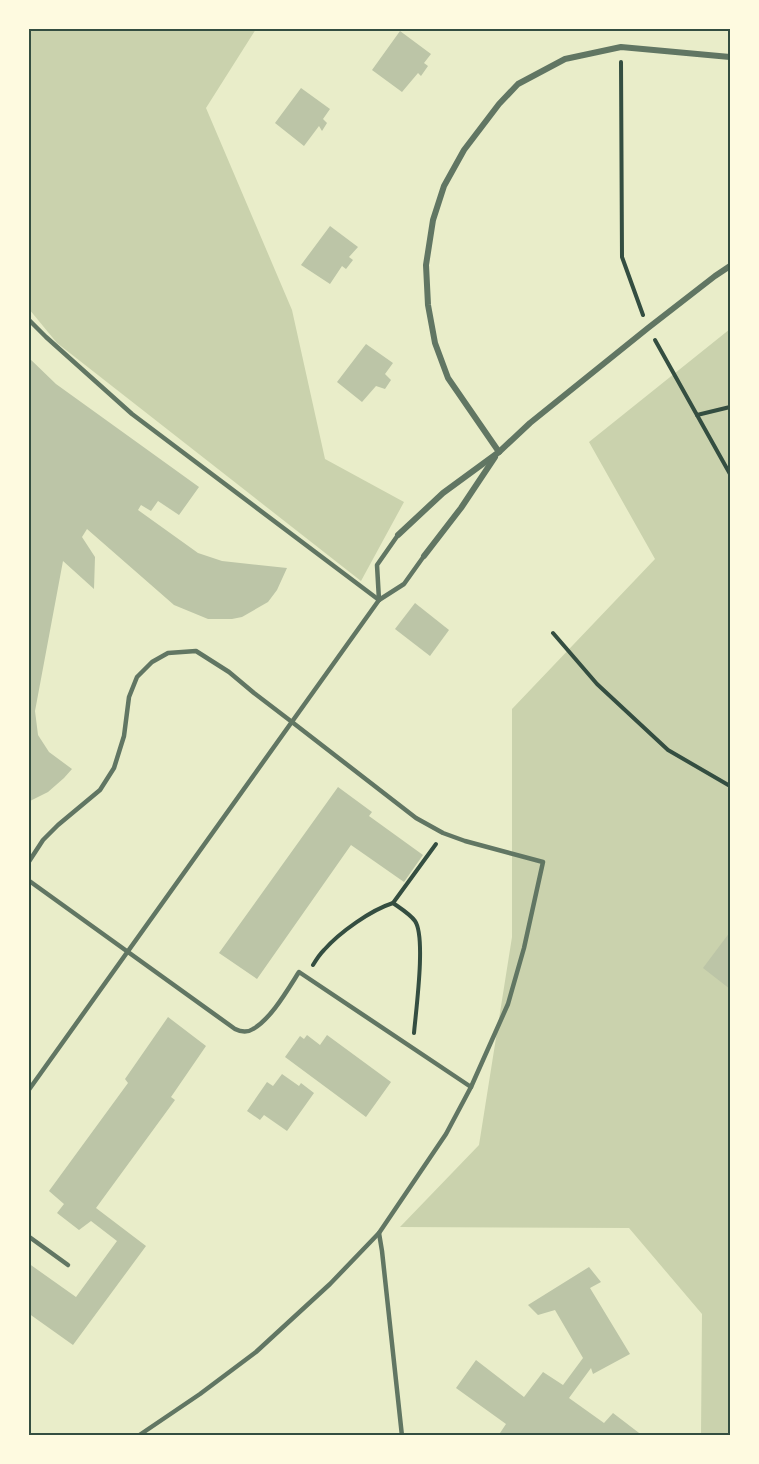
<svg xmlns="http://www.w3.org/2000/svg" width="759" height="1464" font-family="'IBM Plex Sans',sans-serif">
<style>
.green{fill:#cad2ad}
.building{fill:#bcc5a7}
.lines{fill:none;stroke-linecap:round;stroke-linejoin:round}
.path{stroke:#344e41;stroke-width:4}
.service{stroke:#617663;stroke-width:4.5}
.minor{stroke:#617663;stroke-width:6}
.neatline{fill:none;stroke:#344e41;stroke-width:2}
</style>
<rect width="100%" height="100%" fill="#e9edc9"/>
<g class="green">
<polygon points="28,29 256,29 206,108 292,310 325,459 404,502 361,581 57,343 29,309"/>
<polygon points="730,329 730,1435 701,1435 702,1314 629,1228 400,1227 479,1145 512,937 512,709 655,559 589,442"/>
</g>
<g class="building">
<polygon points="400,31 431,54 424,63 428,66 421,76 418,73 402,92 372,70"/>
<polygon points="301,88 330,109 323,119 327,123 322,131 319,126 304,146 275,123"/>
<polygon points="330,226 358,247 349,257 353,260 346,269 342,266 330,284 301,265"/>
<polygon points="366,344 393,363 385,374 391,380 385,389 376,386 362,402 337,382"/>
<polygon points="28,357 56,384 199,487 179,515 158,501 151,511 141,505 138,510 198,553 222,561 287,568 277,590 268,602 242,617 232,619 208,619 174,605 87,529 82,537 95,557 94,589 63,561 35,711 38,735 49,752 72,769 64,778 48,792 28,802"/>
<polygon points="415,603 449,630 430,656 395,629"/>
<polygon points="338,787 372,812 369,816 423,855 404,882 351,845 257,979 219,953"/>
<polygon points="730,932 730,989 703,968"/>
<polygon points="168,1017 206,1046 171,1097 175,1100 96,1208 146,1246 73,1345 28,1313 28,1263 76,1297 117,1241 91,1221 79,1230 57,1213 64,1204 49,1191 128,1083 125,1079"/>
<polygon points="307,1035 320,1045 327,1035 391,1082 366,1117 285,1057 300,1036 304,1039"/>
<polygon points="282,1074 299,1086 301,1083 314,1093 287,1131 264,1115 260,1120 247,1111 267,1082 273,1086"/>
<polygon points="589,1267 601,1282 590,1288 630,1354 593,1374 591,1368 569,1398 604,1423 613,1413 643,1436 498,1436 506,1424 456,1388 476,1360 524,1397 543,1372 563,1385 583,1358 555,1310 538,1315 528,1305"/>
</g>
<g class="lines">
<g class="path">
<polyline points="621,62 622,257 643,315"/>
<polyline points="655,340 730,474"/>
<polyline points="697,415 730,407"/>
<polyline points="553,633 597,684 668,750 730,786"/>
<polyline points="393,903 436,844"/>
<path d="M313,965C316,960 320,954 324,950C340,932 371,910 393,903C400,908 410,914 415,921C426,937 416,1010 414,1033"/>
</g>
<g class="service">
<polyline points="28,319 46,337 132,414 379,600"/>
<polyline points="379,600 377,565 398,535"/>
<polyline points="28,863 43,840 58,825 100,790 114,768 124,736 129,697 137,677 152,662 168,653 196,651 229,672 254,693 292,722 416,818 443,833 465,841 543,862 524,948 508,1004 471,1087"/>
<path d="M28,880L235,1029C241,1032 247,1033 253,1029C271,1019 288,989 299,972L471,1087L446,1134L379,1233L330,1284L256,1352L200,1394L138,1436"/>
<polyline points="28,1091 379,600 404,584 424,556"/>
<polyline points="379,1233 382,1251 402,1436"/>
<polyline points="28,1236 68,1265"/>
</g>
<g class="minor">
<polyline points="499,452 448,378 435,343 428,305 426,265 433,220 444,186 464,150 499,104 518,84 565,59 621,47 730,57"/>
<polyline points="398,535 443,493 499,452 530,423 648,328 715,276 730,266"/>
<polyline points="424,556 461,508 495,457"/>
</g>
</g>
<rect width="759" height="1464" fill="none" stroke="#fefae0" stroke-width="60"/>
<rect x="30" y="30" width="699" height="1404" class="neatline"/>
</svg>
